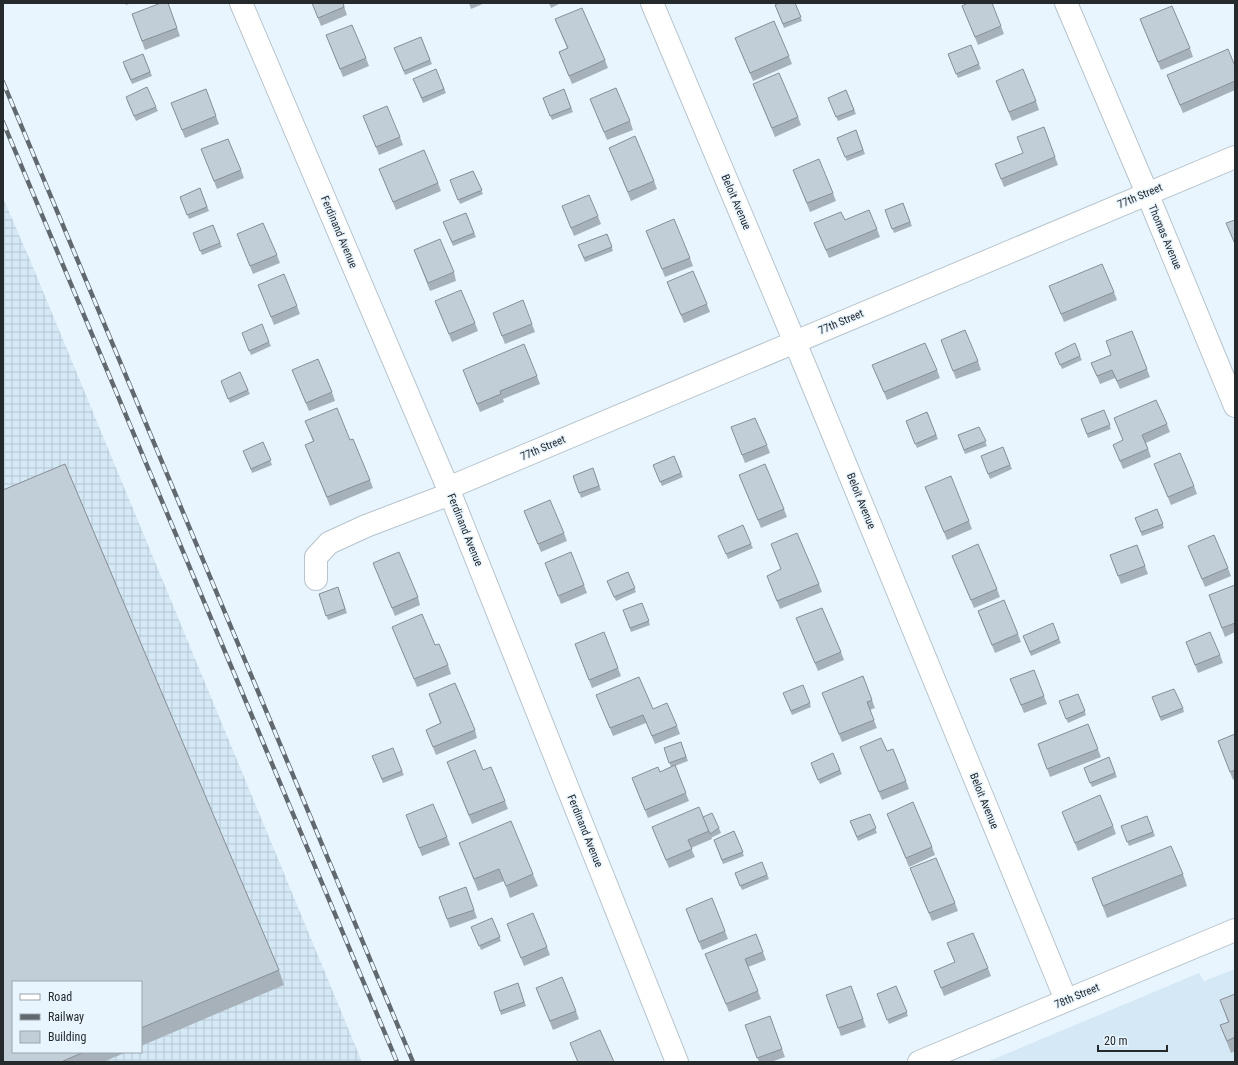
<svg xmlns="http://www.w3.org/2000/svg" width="1238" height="1065" font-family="'Roboto Condensed',sans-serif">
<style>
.built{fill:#d4e8f6}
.industrial{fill:url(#industrial-grid);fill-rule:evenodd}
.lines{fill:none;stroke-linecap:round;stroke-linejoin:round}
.minor-casing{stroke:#b7c4cd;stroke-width:24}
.minor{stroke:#fff;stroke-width:22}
.rail-casing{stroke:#62696e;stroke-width:4.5}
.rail{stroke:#e8f5fe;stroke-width:3;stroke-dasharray:9;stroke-linecap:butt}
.wall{fill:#a7b1b9}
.building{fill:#c2ced7;stroke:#889096}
.labels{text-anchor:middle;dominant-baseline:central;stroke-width:3;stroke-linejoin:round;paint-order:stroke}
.street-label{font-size:11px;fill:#252a2d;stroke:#e8f5fe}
</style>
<defs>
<pattern id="industrial-grid" width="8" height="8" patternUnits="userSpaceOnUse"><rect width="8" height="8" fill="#d4e8f6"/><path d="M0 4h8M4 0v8" fill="none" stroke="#b6c7d3"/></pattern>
</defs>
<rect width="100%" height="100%" fill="#e8f5fe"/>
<polygon class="built" points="1235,969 1235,1062 987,1062 1199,973 1204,981"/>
<path class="industrial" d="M3,198L30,260L362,1062H3ZM13,982H141V1052H13Z"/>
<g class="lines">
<defs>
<g id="minor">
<polyline points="241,3 448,488 677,1062"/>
<polyline points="652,3 807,371 1066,1000"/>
<polyline points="1066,3 1147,193 1235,406"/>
<polyline points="448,488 1235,157"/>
<polyline points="316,579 316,557 329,543 366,526 450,494"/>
<polyline points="919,1062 1235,930"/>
</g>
</defs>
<use href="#minor" class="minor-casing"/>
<use href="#minor" class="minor"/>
<defs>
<g id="rail">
<polyline points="3,82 413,1062"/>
<polyline points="3,122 397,1062"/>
</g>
</defs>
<use href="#rail" class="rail-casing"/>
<use href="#rail" class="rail"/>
</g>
<g class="wall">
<polygon points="125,3 132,3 126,5"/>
<polygon points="168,3 180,36 145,50 132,14"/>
<polygon points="312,3 343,3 347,15 321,26"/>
<polygon points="469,3 485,3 471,9"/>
<polygon points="549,3 561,3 551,8"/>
<polygon points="795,3 802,21 784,28 775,5"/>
<polygon points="962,6 1001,26 1004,34 978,45"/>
<polygon points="555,19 605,60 608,68 572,84 559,52 567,48"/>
<polygon points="1140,19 1190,48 1193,57 1161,70"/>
<polygon points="326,35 366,58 369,66 343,77"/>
<polygon points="421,37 432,64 405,75 394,48"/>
<polygon points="735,38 789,56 792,64 753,81"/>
<polygon points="971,45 981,69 958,78 948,54"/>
<polygon points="143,54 152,76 132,84 124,66"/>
<polygon points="1235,66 1235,90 1183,113 1167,75"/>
<polygon points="436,69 446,93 423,103 413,79"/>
<polygon points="996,81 1036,101 1039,110 1012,121"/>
<polygon points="753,84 798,117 801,125 775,137"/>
<polygon points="206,89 219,124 185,138 171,103"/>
<polygon points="564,89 573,112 552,120 543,98"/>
<polygon points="846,90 856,114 838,121 828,98"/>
<polygon points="590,99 630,121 633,130 607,140"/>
<polygon points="127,101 156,107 158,111 136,121"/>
<polygon points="363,116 400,137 403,145 379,155"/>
<polygon points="1044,127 1058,165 1004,187 995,164 1023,153"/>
<polygon points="856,130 865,154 847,161 837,138"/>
<polygon points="609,148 654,181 657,189 631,201"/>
<polygon points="201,149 241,170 244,178 217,189"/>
<polygon points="379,169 438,183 441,191 396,210"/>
<polygon points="793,170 833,193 836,201 810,212"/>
<polygon points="473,171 483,194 460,204 450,180"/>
<polygon points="200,188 209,211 189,219 180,197"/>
<polygon points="903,203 912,226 894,233 885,210"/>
<polygon points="562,206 598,216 601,224 574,236"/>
<polygon points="466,213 476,237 453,246 443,222"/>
<polygon points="814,223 877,229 880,237 829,258"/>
<polygon points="213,225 222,247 202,255 193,233"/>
<polygon points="646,231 690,258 693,266 665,277"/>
<polygon points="237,234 277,255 280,263 253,274"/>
<polygon points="607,234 613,251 585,262 578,245"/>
<polygon points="414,250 454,272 456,281 430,291"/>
<polygon points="667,282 707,304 710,312 684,323"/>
<polygon points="258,285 297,306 300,314 274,325"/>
<polygon points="1049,286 1114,292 1117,300 1064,322"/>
<polygon points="435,301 475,323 478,331 452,342"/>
<polygon points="493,313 532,324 535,332 505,344"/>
<polygon points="1132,331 1150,377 1120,389 1115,378 1100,384 1091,363 1111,355"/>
<polygon points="242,333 269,342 271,346 251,355"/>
<polygon points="941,340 978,361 981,370 956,379"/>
<polygon points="1055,353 1080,356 1082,360 1062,369"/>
<polygon points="872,365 937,370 940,378 887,400"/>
<polygon points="292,370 332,392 335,401 309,411"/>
<polygon points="463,370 537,376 540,384 503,399 504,402 480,412"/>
<polygon points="221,381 248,390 250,394 230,403"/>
<polygon points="1104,410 1111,429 1088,438 1081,419"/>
<polygon points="927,412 938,439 917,448 906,421"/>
<polygon points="1114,418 1167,424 1170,432 1146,443 1151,457 1123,469 1113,445 1123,440"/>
<polygon points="305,421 350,440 370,480 373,488 330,506 305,445 313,441"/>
<polygon points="731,427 767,445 770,453 745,463"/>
<polygon points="979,427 987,446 965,454 958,435"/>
<polygon points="263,442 272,465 252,473 245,455"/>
<polygon points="1003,447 1012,469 990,479 981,456"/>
<polygon points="674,456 683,477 662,486 653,465"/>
<polygon points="65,464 279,970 284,985 141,1046 141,982 13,982 13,1052 127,1052 103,1062 3,1062 3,490"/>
<polygon points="1154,464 1194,486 1197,494 1171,505"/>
<polygon points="593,468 601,490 581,498 573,476"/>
<polygon points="739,475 784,509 787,517 761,528"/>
<polygon points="925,487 969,521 972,529 947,540"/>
<polygon points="1157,509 1164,528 1142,536 1135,518"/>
<polygon points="524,511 564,533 567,541 541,552"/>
<polygon points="720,540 751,544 753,548 728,559"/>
<polygon points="771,544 819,584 822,592 780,609 767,576 781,570"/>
<polygon points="1137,545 1148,574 1121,584 1110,555"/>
<polygon points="1188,546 1228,568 1231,576 1205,587"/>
<polygon points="952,556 997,589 1000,597 974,608"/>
<polygon points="373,563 418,597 420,605 395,616"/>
<polygon points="545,563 584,585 587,593 561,604"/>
<polygon points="628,572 636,592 616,601 607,581"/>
<polygon points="1235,586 1235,632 1225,637 1209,595"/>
<polygon points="338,587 347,613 328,620 319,594"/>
<polygon points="642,603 650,625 631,632 623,610"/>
<polygon points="978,611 1018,634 1021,642 995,653"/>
<polygon points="796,618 841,652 844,660 818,671"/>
<polygon points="392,627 435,645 448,665 451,674 417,687"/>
<polygon points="1023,636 1059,639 1061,643 1031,656"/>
<polygon points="1186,642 1220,655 1223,663 1198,673"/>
<polygon points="575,644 618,668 621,676 592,688"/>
<polygon points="1034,670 1047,704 1024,713 1010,679"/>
<polygon points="863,676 875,708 870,710 877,728 842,742 822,693"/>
<polygon points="803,685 811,707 792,715 783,693"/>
<polygon points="429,694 475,730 477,738 436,755 426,730 440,723"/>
<polygon points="1078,694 1086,715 1068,723 1059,701"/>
<polygon points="596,695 677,726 680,734 655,744 646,723 613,736"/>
<polygon points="1152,697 1183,708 1184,712 1161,721"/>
<polygon points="1088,724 1101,757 1050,777 1038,744"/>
<polygon points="1235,734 1235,779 1233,780 1218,741"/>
<polygon points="681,742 688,761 675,766 689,801 648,818 632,778 660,772 671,767 664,748"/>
<polygon points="860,747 906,781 909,789 882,800"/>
<polygon points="372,756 402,771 404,775 383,783"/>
<polygon points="1109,757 1117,777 1092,787 1084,768"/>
<polygon points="447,762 483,770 505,801 508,809 472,824"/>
<polygon points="812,767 840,770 842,774 820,784"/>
<polygon points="1062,812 1113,826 1116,834 1078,851"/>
<polygon points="870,814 877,833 858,841 850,821"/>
<polygon points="887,814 932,847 935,855 909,867"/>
<polygon points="1147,816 1155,836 1129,846 1121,826"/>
<polygon points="703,817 719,828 721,833 711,838"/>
<polygon points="409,823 447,837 450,845 422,856"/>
<polygon points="652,827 709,831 712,839 691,848 695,857 669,868"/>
<polygon points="734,831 744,856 723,864 714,840"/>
<polygon points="459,843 533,874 538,886 510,898 504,881 478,891"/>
<polygon points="762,862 769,879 742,890 735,873"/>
<polygon points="910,868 955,903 958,911 932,921"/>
<polygon points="1183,874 1187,886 1107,918 1092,878"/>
<polygon points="466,887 477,918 450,928 439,897"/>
<polygon points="686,909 725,931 728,939 702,950"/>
<polygon points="492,918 501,941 481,950 473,931"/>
<polygon points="507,924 547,947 550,955 524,966"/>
<polygon points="756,934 766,960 748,967 761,999 729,1012 705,954"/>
<polygon points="947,943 988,968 991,976 944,996 934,971 955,963"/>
<polygon points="518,983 526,1006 501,1015 494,992"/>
<polygon points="851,986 866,1027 841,1036 826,995"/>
<polygon points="896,986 908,1016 889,1024 877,994"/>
<polygon points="536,988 576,1011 579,1019 553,1030"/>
<polygon points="1235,994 1235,1051 1231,1053 1220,1025 1228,1022 1220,1000"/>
<polygon points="770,1016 785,1057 771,1062 759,1062 745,1025"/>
</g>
<g class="building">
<polygon points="161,3 168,3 177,28 142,41 132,14"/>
<polygon points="312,3 343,3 344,7 318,18"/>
<polygon points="779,3 795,3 801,17 783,24 775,5"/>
<polygon points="968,3 992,3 1001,26 975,37 962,6"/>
<polygon points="1172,6 1190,48 1158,62 1140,19"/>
<polygon points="582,8 605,60 569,76 559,52 568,48 555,19"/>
<polygon points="774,21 789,56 750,73 735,38"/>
<polygon points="352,25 366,58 340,69 326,35"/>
<polygon points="421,37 430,60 404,71 394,48"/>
<polygon points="971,45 979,64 956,74 948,54"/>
<polygon points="1228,49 1235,66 1235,81 1180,105 1167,75"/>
<polygon points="143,54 150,72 131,80 123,62"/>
<polygon points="436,69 444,89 422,98 413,79"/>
<polygon points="1023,69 1036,101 1009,112 996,81"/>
<polygon points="779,73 798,117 772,128 753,84"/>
<polygon points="147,87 156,107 134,116 126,97"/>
<polygon points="616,88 630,121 604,132 590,99"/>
<polygon points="206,89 216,116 182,130 171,103"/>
<polygon points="564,89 571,108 550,116 543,98"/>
<polygon points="846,90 854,110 836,117 828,98"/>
<polygon points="387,106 400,137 376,147 363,116"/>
<polygon points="1044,127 1055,157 1001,179 995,164 1023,153 1017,137"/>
<polygon points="856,130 863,150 845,157 837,138"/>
<polygon points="635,136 654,181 628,192 609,148"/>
<polygon points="228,139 241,170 214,181 201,149"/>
<polygon points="424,150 438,183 393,202 379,169"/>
<polygon points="819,159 833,193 807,203 793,170"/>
<polygon points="473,171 482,190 458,200 450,180"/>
<polygon points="200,188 207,207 187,215 180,197"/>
<polygon points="589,195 598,216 571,228 562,206"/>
<polygon points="903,203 910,222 892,229 885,210"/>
<polygon points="869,210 877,229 826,250 814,223 841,212 845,220"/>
<polygon points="466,213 474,233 452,242 443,222"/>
<polygon points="674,219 690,258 662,269 646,231"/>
<polygon points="1235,220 1235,244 1226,223"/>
<polygon points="263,223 277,255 250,266 237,234"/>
<polygon points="213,225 220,243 200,251 193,233"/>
<polygon points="607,234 612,247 584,258 578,245"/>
<polygon points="440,239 454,272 428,283 414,250"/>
<polygon points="1102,264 1114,292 1061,314 1049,286"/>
<polygon points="693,271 707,304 681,315 667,282"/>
<polygon points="284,274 297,306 271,317 258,285"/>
<polygon points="461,290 475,323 449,334 435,301"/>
<polygon points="523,300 532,324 502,336 493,313"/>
<polygon points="262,324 269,342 249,351 242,333"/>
<polygon points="965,330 978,361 953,371 941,340"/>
<polygon points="1132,331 1147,369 1117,381 1112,370 1097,376 1091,363 1111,355 1106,341"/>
<polygon points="925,343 937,370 884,392 872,365"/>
<polygon points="1075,343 1080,356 1060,365 1055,353"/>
<polygon points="524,344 537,376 500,391 501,394 477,404 463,370"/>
<polygon points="318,359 332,392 306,403 292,370"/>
<polygon points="240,372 248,390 228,399 221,381"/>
<polygon points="1156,400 1167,424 1142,435 1148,449 1120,461 1113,445 1123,440 1114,418"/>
<polygon points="337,408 350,440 353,439 370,480 327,497 305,445 314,441 305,421"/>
<polygon points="1104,410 1110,425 1087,434 1081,419"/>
<polygon points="927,412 936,435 915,444 906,421"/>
<polygon points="755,418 767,445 742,455 731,427"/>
<polygon points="979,427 986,441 964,450 958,435"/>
<polygon points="263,442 271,460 251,469 243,451"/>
<polygon points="1003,447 1010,465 988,474 981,456"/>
<polygon points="1180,453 1194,486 1168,497 1154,464"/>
<polygon points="674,456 681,473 660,482 653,465"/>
<polygon points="65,464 279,970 141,1028 141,982 13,982 13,1052 84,1052 61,1062 3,1062 3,490"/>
<polygon points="765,464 784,509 758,520 739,475"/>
<polygon points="593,468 599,486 579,493 573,476"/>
<polygon points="951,476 969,521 944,532 925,487"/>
<polygon points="550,500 564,533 538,544 524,511"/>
<polygon points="1157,509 1163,524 1141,532 1135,518"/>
<polygon points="743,525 751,544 726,554 718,536"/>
<polygon points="797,533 819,584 777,601 767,576 781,569 771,544"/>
<polygon points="1214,535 1228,568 1202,579 1188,546"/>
<polygon points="978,544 997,589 971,600 952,556"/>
<polygon points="1137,545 1145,566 1118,576 1110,555"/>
<polygon points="399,552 418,597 392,608 373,563"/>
<polygon points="571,552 584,585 558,596 545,563"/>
<polygon points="628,572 635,588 614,597 607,581"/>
<polygon points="1235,585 1235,623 1222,628 1209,595"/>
<polygon points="338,587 345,609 326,616 319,594"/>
<polygon points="1004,600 1018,634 992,645 978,611"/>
<polygon points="642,603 649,621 630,628 623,610"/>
<polygon points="822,608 841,652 815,663 796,618"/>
<polygon points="422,614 435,645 439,644 448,665 414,679 392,627"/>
<polygon points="1053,623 1059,639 1030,652 1023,636"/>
<polygon points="604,632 618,668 589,680 575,644"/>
<polygon points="1210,632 1220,655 1195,665 1186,642"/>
<polygon points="1034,670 1044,696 1021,705 1010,679"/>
<polygon points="863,676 872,700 867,702 874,720 839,734 822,693"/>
<polygon points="639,677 653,709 667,703 677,726 652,736 643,715 610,728 596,695"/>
<polygon points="455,683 475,730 433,747 426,730 441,723 429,694"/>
<polygon points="803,685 810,703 791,711 783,693"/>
<polygon points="1174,689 1183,708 1160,717 1152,697"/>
<polygon points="1078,694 1085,711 1066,719 1059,701"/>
<polygon points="1088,724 1098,749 1047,769 1038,744"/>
<polygon points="1235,734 1235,770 1230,772 1218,741"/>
<polygon points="881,738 887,751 893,749 906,781 879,792 860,747"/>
<polygon points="681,742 686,757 669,763 664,748"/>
<polygon points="393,748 402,771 382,779 372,756"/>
<polygon points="475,750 483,770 491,767 505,801 469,815 447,762"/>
<polygon points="833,753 840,770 818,780 811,763"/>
<polygon points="1109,757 1115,773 1090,783 1084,768"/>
<polygon points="675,765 686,793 645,810 632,778 658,767 660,772"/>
<polygon points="1100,795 1113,826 1075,843 1062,812"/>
<polygon points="913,802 932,847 906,858 887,814"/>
<polygon points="433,804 447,837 419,848 406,815"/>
<polygon points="699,807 709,831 688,840 692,849 666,860 652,827"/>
<polygon points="712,813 719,828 710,834 703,817"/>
<polygon points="870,814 876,828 857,837 850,821"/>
<polygon points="1147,816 1153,832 1127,842 1121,826"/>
<polygon points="511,821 533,874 506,886 499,869 474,879 459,843"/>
<polygon points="734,831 743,852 722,860 714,840"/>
<polygon points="1171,846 1183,874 1103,906 1092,878"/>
<polygon points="936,858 955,903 929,913 910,868"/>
<polygon points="762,862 767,875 740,886 735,873"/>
<polygon points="466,887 474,910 447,919 439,897"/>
<polygon points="712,898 725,931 699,942 686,909"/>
<polygon points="533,913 547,947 521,958 507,924"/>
<polygon points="492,918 500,937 479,946 471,927"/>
<polygon points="973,933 988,968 941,988 934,971 955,962 947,943"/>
<polygon points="756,934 763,952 745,959 758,991 726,1004 705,954"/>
<polygon points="562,977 576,1011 550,1021 536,988"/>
<polygon points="518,983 524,1002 500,1011 494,992"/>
<polygon points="851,986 863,1019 838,1028 826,995"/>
<polygon points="896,986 907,1012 887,1020 877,994"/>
<polygon points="1235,994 1235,1037 1227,1041 1220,1025 1229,1022 1220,1000"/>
<polygon points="770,1016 782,1049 757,1058 745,1025"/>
<polygon points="600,1030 614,1062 578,1062 570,1043"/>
</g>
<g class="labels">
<g class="street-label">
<text transform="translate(1140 196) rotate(-23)">77th Street</text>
<text transform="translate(736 202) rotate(67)">Beloit Avenue</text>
<text transform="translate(339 232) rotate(67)">Ferdinand Avenue</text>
<text transform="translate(1165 237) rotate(67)">Thomas Avenue</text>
<text transform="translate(841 322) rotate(-23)">77th Street</text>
<text transform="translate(543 448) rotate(-23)">77th Street</text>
<text transform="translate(861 501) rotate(68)">Beloit Avenue</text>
<text transform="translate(465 530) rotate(68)">Ferdinand Avenue</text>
<text transform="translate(984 801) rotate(68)">Beloit Avenue</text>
<text transform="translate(585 831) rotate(68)">Ferdinand Avenue</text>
<text transform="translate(1077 996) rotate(-23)">78th Street</text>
</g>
</g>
<rect width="1238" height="1065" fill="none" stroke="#252a2d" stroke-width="8"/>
<rect x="12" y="981" width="130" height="72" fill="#e8f5fe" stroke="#9aa4aa"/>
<rect x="20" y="994" width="20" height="6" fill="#ffffff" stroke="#9aa4aa"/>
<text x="48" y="1001" font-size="12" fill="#252a2d">Road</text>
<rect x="20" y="1014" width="20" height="6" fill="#62696e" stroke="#9aa4aa"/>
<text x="48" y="1021" font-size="12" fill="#252a2d">Railway</text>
<rect x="20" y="1031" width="20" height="12" fill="#c2ced7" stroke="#9aa4aa"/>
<text x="48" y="1041" font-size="12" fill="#252a2d">Building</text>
<path d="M1098 1045v6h69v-6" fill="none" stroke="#252a2d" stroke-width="2"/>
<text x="1104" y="1045" font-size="12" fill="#252a2d" stroke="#e8f5fe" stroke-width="3" paint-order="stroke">20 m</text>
</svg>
